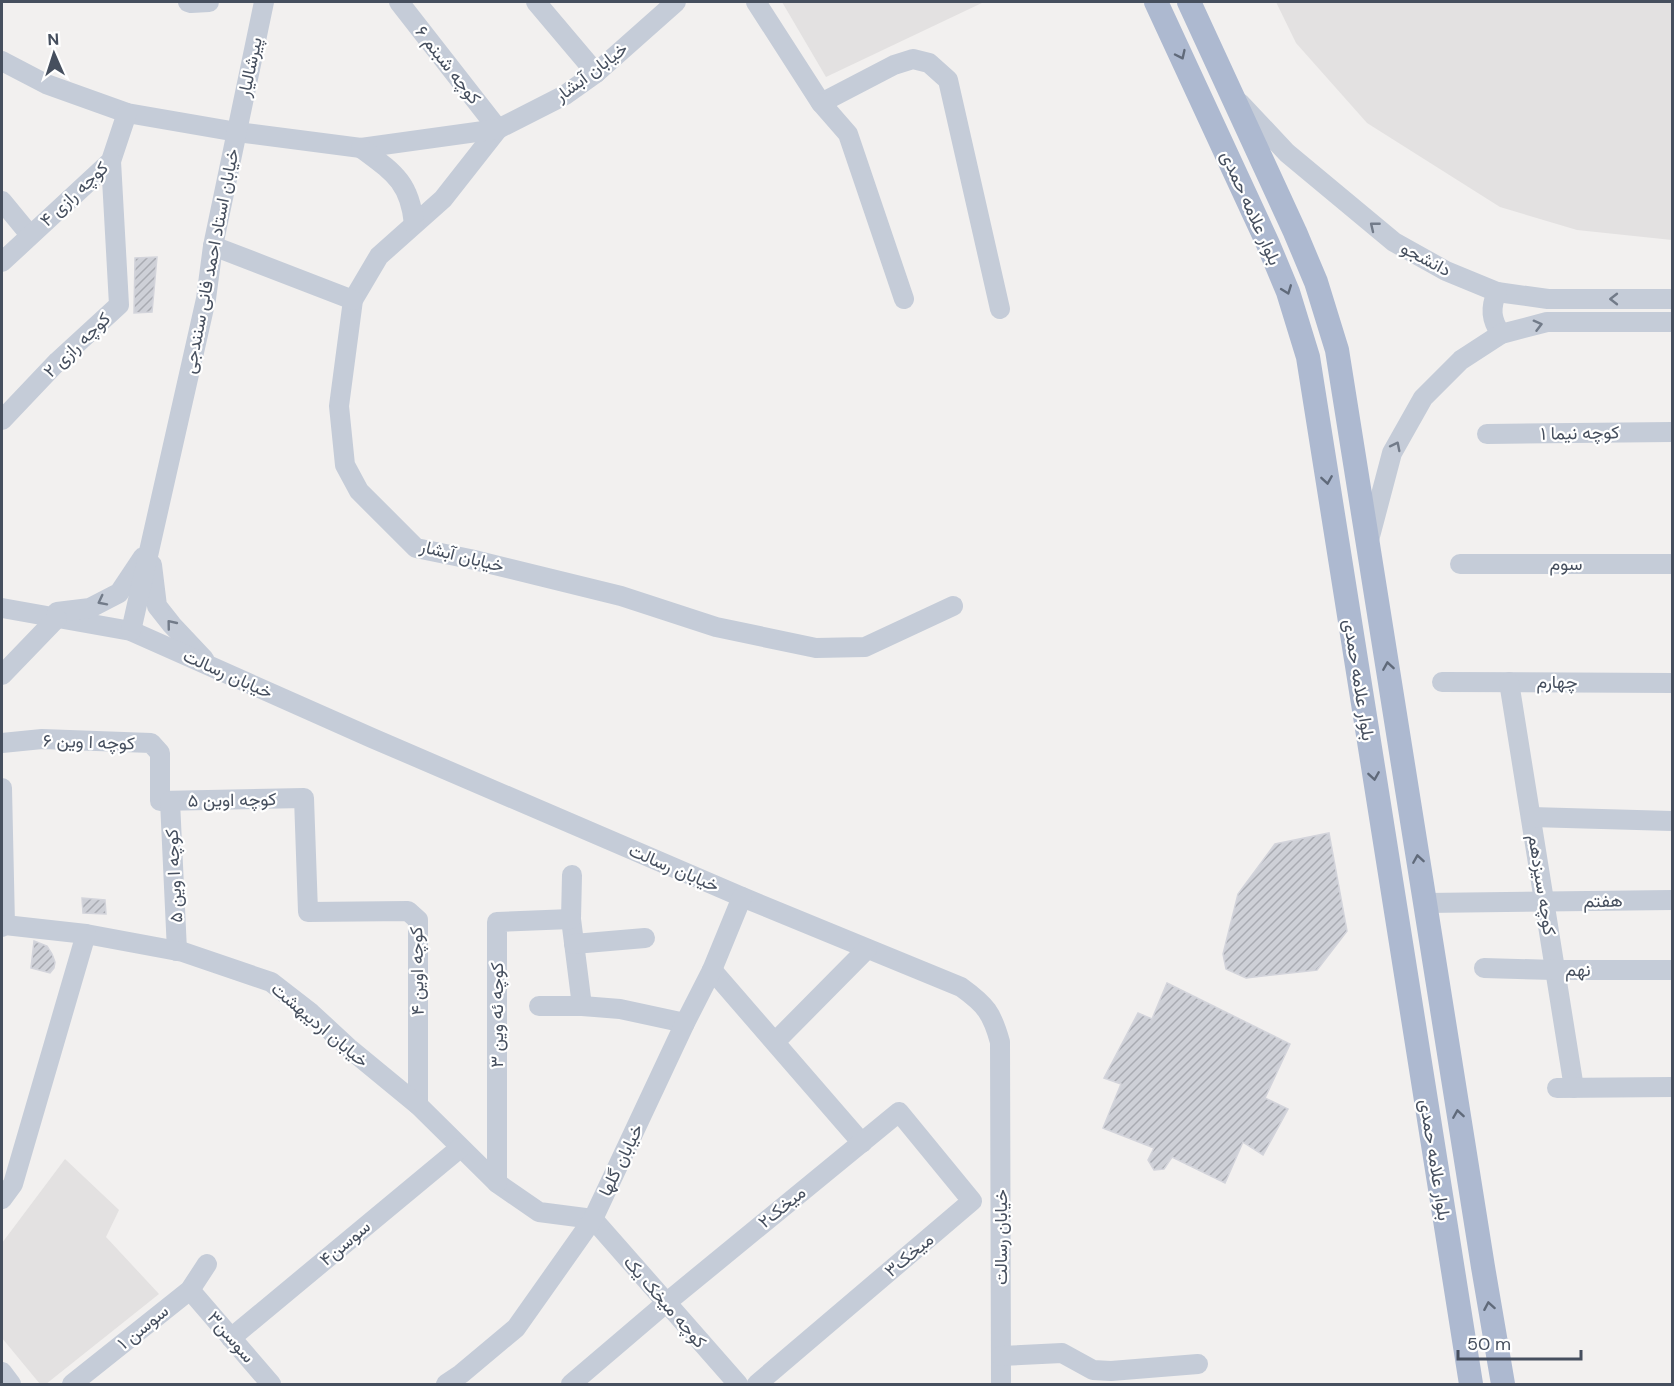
<svg xmlns="http://www.w3.org/2000/svg" width="1674" height="1386" font-family="'DM Sans',Vazirmatn,sans-serif">
<style>
.education{fill:#e3e1e1}
.building{fill:url(#building-hatch);stroke:#d3d4db;stroke-width:1.5}
.lines{fill:none;stroke-linecap:round;stroke-linejoin:round}
.minor{stroke:#c5ccd8;stroke-width:20}
.major{stroke:#adb9d0;stroke-width:24}
.oneway{stroke:#606a7a}
.oneway2{stroke:#727b89}
.labels{text-anchor:middle;dominant-baseline:central;stroke-width:4.5;stroke-linejoin:round;paint-order:stroke}
.street-label{font-size:18px;fill:#464f5e;stroke:#fff}
</style>
<defs>
<pattern id="building-hatch" width="6" height="6" patternUnits="userSpaceOnUse" patternTransform="scale(1.5)"><rect width="6" height="6" fill="#ced0d7"/><path d="M-1 1l2-2M0 6l6-6M5 7l2-2" fill="none" stroke="#a9abb2"/></pattern>
</defs>
<rect width="100%" height="100%" fill="#f2f0ef"/>
<g class="education">
<polygon points="782,2 984,2 826,77"/>
<polygon points="1276,2 1672,2 1672,240 1577,230 1500,207 1367,123 1296,43"/>
<polygon points="65,1159 119,1210 106,1237 159,1294 46,1384 40,1384 2,1338 2,1243"/>
</g>
<g class="building">
<polygon points="157,257 152,312 134,313 135,258"/>
<polygon points="1329,833 1347,931 1317,970 1246,978 1226,969 1223,954 1238,894 1275,844"/>
<polygon points="82,898 105,900 106,914 83,913"/>
<polygon points="34,941 47,946 52,954 55,962 54,968 50,973 31,968"/>
<polygon points="1167,983 1290,1044 1265,1098 1288,1109 1263,1155 1243,1142 1225,1183 1172,1157 1164,1169 1154,1170 1148,1160 1154,1148 1103,1128 1121,1084 1104,1078 1138,1013 1152,1019"/>
</g>
<g class="lines">
<g class="minor">
<polyline points="188,2 191,3 209,2"/>
<polyline points="399,2 498,129 443,199 379,256 353,300 339,406 345,465 359,491 416,548 470,559 621,596 716,627 816,648 865,647 953,606"/>
<polyline points="536,2 596,73"/>
<polyline points="756,2 821,103 894,65 913,59 929,63 948,80 1000,309"/>
<polyline points="2,61 46,84 127,113 237,132 361,148 498,129 565,95 596,73 676,2"/>
<polyline points="821,103 848,134 904,299"/>
<polyline points="1240,103 1287,153 1394,242 1446,271 1497,292 1548,299 1672,299"/>
<path d="M361,148C393,172 410,182 414,224"/>
<polyline points="2,201 30,235"/>
<polyline points="213,246 353,300"/>
<polyline points="2,262 111,161 127,113"/>
<path d="M1497,292C1490,308 1491,320 1501,334"/>
<polyline points="2,420 58,361 119,305 111,161"/>
<polyline points="1487,434 1672,432"/>
<polyline points="1369,540 1392,453 1423,398 1461,360 1501,334 1547,322 1672,322"/>
<polyline points="1460,564 1672,564"/>
<polyline points="152,565 157,606 172,625 204,659"/>
<path d="M2,608L131,631L372,738L742,897L961,987C986,1005 992,1013 1000,1042L1001,1384"/>
<polyline points="57,612 90,608 119,593 143,557"/>
<polyline points="131,631 206,299 213,246 264,2"/>
<polyline points="2,675 57,618"/>
<polyline points="1442,682 1672,683"/>
<polyline points="1509,682 1574,1088"/>
<polyline points="2,743 42,739 151,743 160,753 160,801 304,798 308,912 408,911 418,920 418,1105"/>
<polyline points="2,788 5,925"/>
<polyline points="170,801 177,951"/>
<polyline points="1531,817 1672,821"/>
<polyline points="572,875 571,919 582,1006"/>
<polyline points="1425,903 1672,900"/>
<polyline points="2,927 5,925 86,934 183,952 271,982 311,1013 350,1049 418,1105 497,1183 539,1212 593,1219 738,1384"/>
<polyline points="574,944 645,938"/>
<polyline points="1484,968 1555,970 1672,970"/>
<polyline points="712,970 862,1143"/>
<polyline points="539,1006 582,1006 620,1009 685,1023"/>
<polyline points="775,1042 867,949"/>
<polyline points="1557,1088 1672,1087"/>
<polyline points="497,1183 497,922 571,919"/>
<polyline points="2,1199 13,1184 86,934"/>
<polyline points="190,1290 271,1384"/>
<polyline points="231,1338 460,1148"/>
<polyline points="1001,1356 1062,1353 1093,1370 1111,1371 1198,1364"/>
<polyline points="2,1372 11,1384"/>
<polyline points="72,1384 190,1290 207,1264"/>
<polyline points="446,1384 461,1374 516,1328 593,1219 685,1023 712,970 742,897"/>
<polyline points="571,1384 666,1303 899,1112 972,1201 757,1384"/>
</g>
<g class="major">
<polyline points="1156,2 1268,244 1288,292 1308,357 1471,1384"/>
<polyline points="1189,2 1295,232 1316,282 1337,350 1483,1267 1503,1384"/>
</g>
</g>
<defs><path id="oneway-chevron" d="M-2-3.5L2.5 0L-2 3.5" fill="none" stroke-width="1.6" stroke-linecap="round" stroke-linejoin="round" transform="scale(1.5)"/></defs>
<g class="oneway">
<use href="#oneway-chevron" transform="translate(1181 55) rotate(65)"/>
<use href="#oneway-chevron" transform="translate(1287 290) rotate(69)"/>
<use href="#oneway-chevron" transform="translate(1327 480) rotate(81)"/>
<use href="#oneway-chevron" transform="translate(1388 666) rotate(-99)"/>
<use href="#oneway-chevron" transform="translate(1374 776) rotate(81)"/>
<use href="#oneway-chevron" transform="translate(1418 859) rotate(-99)"/>
<use href="#oneway-chevron" transform="translate(1458 1114) rotate(-99)"/>
<use href="#oneway-chevron" transform="translate(1489 1306) rotate(-100)"/>
</g>
<g class="oneway2">
<use href="#oneway-chevron" transform="translate(1374 226) rotate(-141)"/>
<use href="#oneway-chevron" transform="translate(1614 299) rotate(-180)"/>
<use href="#oneway-chevron" transform="translate(1538 325) rotate(-15)"/>
<use href="#oneway-chevron" transform="translate(1396 446) rotate(-63)"/>
<use href="#oneway-chevron" transform="translate(102 601) rotate(153)"/>
<use href="#oneway-chevron" transform="translate(171 624) rotate(-129)"/>
</g>
<g class="labels">
<g class="street-label">
<text transform="translate(448 65) rotate(52)">کوچه شبنم ۶</text>
<text transform="translate(250 67) rotate(-78)">پیرشالیار</text>
<text transform="translate(591 72) rotate(-37)">خیابان آبشار</text>
<text transform="translate(74 194) rotate(-43)">کوچه رازی ۴</text>
<text transform="translate(1251 208) rotate(66)">بلوار علامه حمدی</text>
<text transform="translate(1426 259) rotate(28)">دانشجو</text>
<text transform="translate(211 261) rotate(-79)">خیابان استاد احمد فانی سنندجی</text>
<text transform="translate(77 345) rotate(-44)">کوچه رازی ۲</text>
<text transform="translate(1580 433) rotate(-1)">کوچه نیما ۱</text>
<text transform="translate(462 556) rotate(14)">خیابان آبشار</text>
<text x="1566" y="564">سوم</text>
<text transform="translate(228 674) rotate(24)">خیابان رسالت</text>
<text transform="translate(1359 680) rotate(81)">بلوار علامه حمدی</text>
<text x="1557" y="682">چهارم</text>
<text transform="translate(89 742) rotate(2)">کوچه ا وین ۶</text>
<text transform="translate(232 800) rotate(-1)">کوچه اوین ۵</text>
<text transform="translate(674 868) rotate(23)">خیابان رسالت</text>
<text transform="translate(174 876) rotate(-93)">کوچه ا وین ۵</text>
<text transform="translate(1542 885) rotate(81)">کوچه سیزدهم</text>
<text transform="translate(1603 901) rotate(-1)">هفتم</text>
<text x="1578" y="970">نهم</text>
<text transform="translate(417 971) rotate(-91)">کوچه اوین ۴</text>
<text transform="translate(497 1015) rotate(-90)">کوچه ئه وین ۳</text>
<text transform="translate(320 1025) rotate(40)">خیابان اردیبهشت</text>
<text transform="translate(621 1160) rotate(-64)">خیابان گلها</text>
<text transform="translate(1435 1160) rotate(81)">بلوار علامه حمدی</text>
<text transform="translate(782 1207) rotate(-39)">میخک۲</text>
<text transform="translate(1001 1237) rotate(-90)">خیابان رسالت</text>
<text transform="translate(345 1243) rotate(-40)">سوسن۴</text>
<text transform="translate(909 1255) rotate(-40)">میخک۳</text>
<text transform="translate(665 1302) rotate(49)">کوچه میخک یک</text>
<text transform="translate(143 1327) rotate(-39)">سوسن ۱</text>
<text transform="translate(231 1337) rotate(49)">سوسن۳</text>
</g>
</g>
<rect width="1674" height="1386" fill="none" stroke="#464f5e" stroke-width="6"/>
<g transform="translate(54 54) rotate(357)" stroke="#ffffff" stroke-width="4.5" paint-order="stroke">
<path d="M0-4.5L10 22L0 15L-10 22Z" fill="#464f5e"/>
<text y="-9" font-size="16" font-weight="bold" text-anchor="middle" fill="#464f5e">N</text>
</g>
<path d="M1458 1350v9h123v-9" fill="none" stroke="#464f5e" stroke-width="3"/>
<text x="1467" y="1350" font-size="18" fill="#464f5e" stroke="#ffffff" stroke-width="4.5" paint-order="stroke">50 m</text>
</svg>
